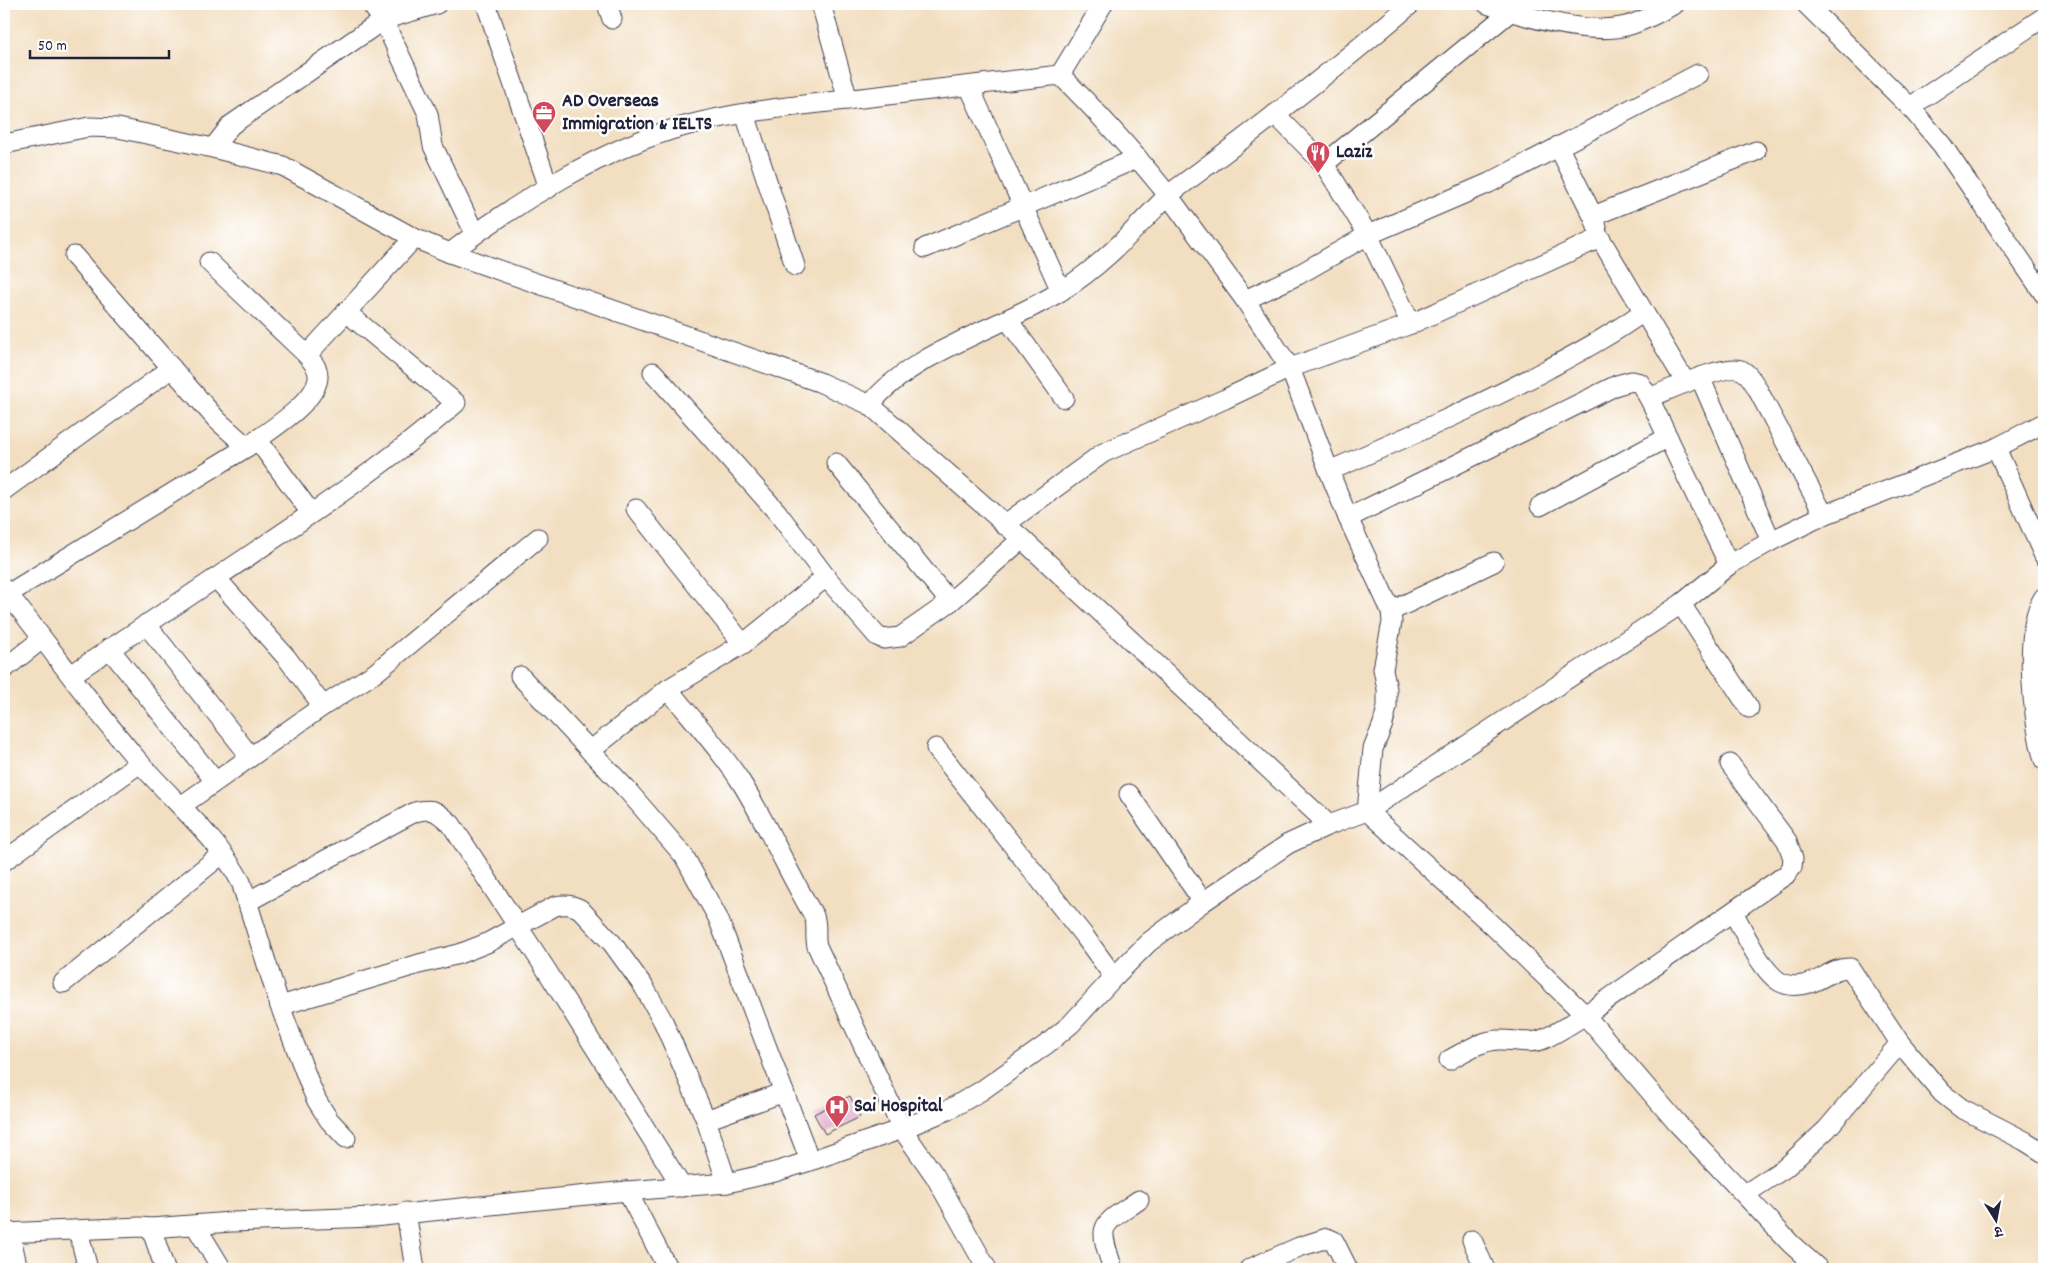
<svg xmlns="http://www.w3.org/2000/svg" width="2048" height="1273" font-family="Dekko,'Playpen Sans Deva',sans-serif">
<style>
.building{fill:#dba1c5}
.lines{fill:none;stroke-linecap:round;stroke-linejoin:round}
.minor-casing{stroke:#413e4f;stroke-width:21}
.minor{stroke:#fff;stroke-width:19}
.labels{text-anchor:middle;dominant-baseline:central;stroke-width:5;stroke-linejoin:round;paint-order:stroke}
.poi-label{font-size:20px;font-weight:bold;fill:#22223b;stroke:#fff;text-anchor:start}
</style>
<rect width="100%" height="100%" fill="#fff"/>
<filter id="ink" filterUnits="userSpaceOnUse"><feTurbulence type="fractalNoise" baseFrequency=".02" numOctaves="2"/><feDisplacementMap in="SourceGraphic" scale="10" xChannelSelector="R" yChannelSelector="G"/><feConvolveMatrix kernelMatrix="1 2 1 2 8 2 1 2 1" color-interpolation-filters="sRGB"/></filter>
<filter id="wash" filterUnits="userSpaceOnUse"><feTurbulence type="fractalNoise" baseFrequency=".0096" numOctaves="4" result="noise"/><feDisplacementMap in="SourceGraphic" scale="20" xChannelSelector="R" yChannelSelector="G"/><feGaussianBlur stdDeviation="1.12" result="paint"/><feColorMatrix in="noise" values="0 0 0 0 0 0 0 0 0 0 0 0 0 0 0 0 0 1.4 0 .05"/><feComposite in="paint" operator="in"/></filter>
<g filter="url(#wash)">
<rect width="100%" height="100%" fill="#f2dec0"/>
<g id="blocks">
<polygon class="building" points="850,1096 860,1117 825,1134 814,1114"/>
</g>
</g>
<g filter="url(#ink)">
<use href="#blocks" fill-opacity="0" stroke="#413e4f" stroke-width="1"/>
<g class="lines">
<defs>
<g id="minor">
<polyline points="371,4 383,20 428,114 433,146 475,234"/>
<polyline points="486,4 549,188"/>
<polyline points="607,4 612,19"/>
<polyline points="821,4 848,100"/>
<path d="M1411,4C1333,71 1251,134 1168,195L1245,300L1298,275L1368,235L1489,183L1698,74"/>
<path d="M1487,4C1523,16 1588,36 1626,26C1643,22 1659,12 1675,4"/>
<polyline points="1806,4 1910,107 1942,145 2044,294"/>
<polyline points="1060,75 1103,4"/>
<polyline points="969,86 1061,291"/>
<polyline points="1910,107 2044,17"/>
<polyline points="745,114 795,266"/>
<polyline points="1275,114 1324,164 1368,235 1411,324"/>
<polyline points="4,144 89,127 118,128 213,148 283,166 414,238 450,253 819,382 870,405 1022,539 1329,825"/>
<polyline points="1558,146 1593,216 1597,227"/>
<polyline points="213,148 231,125 383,20 437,4"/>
<polyline points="1324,164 1510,12"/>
<polyline points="1593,216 1756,151"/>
<polyline points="925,248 1138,158"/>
<path d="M450,253C514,204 607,146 685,126C740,111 797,106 853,99C922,91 991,83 1060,75C1099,113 1134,153 1168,195C1134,230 1102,266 1061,291C1004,327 911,352 870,405"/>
<path d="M74,256L217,420L247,447C265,433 320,401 318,375C318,367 312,362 307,355L414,238"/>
<polyline points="209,262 307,355"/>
<polyline points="1245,300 1290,368 1411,324 1600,238 1686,383"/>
<polyline points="1008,320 1064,398"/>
<polyline points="653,372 777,512 826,577 877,636 884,639 900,637 950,602 1022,539"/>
<polyline points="1700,377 1771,541"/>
<path d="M1649,398C1667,391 1725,363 1741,370C1749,373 1756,386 1760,394L1824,515"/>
<polyline points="257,439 311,513"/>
<polyline points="1996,448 2044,556"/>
<polyline points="836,463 950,602"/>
<polyline points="1329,471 1348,518 1617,385 1632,381 1640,383 1649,398 1729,565"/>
<polyline points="4,490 172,368"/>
<polyline points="1540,506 1668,437"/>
<polyline points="636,509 743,644"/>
<polyline points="1348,518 1391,611 1392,622 1383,669 1387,689 1387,707 1383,724 1373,749 1367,811 1492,925 1585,1015 1677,1123 1791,1244 1819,1269"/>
<path d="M1004,525L1103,453L1225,399L1290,368L1329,471C1403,439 1477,407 1548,369C1581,351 1613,334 1643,312"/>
<path d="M216,578C297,523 382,469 456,403L346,312"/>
<path d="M4,589C50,646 92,707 140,763C174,802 216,836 241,882L280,1006L310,1085L317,1101L329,1120L346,1138"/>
<polyline points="8,594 247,447"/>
<path d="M2044,597C2022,629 2033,724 2044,760"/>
<polyline points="1681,604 1749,708"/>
<polyline points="1391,611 1494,562"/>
<polyline points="146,624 250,756"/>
<polyline points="109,648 215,781"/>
<polyline points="4,669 42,639"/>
<polyline points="71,675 216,578 286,657 323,706"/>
<polyline points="520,676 628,791 684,856 718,918 810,1161"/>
<path d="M668,689C693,720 720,749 741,782C768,825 788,873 814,916C818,927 814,936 817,946L902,1129L935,1176L987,1269"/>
<polyline points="936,748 1085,937 1114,977"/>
<polyline points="590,751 668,689 743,644 826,577"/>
<polyline points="1129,794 1203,902"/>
<polyline points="181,806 323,706 375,673 538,538"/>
<polyline points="4,861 140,763"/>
<path d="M247,902L415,812C434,807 437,812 451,824L547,971L682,1187"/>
<path d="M1733,912C1744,931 1761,971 1780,982C1789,987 1801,986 1810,983C1824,979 1834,967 1850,968L1900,1043L1942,1093L1961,1108L2025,1141L2044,1153"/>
<polyline points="63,983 222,854"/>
<path d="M280,1006L419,964L459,954L487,943L555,906C564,904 571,904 580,909L612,943L644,987L663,1021L706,1120L727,1183"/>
<path d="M1449,1060C1464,1052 1480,1041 1498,1040C1515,1039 1530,1046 1546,1038C1579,1021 1608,999 1638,978C1688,943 1737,908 1787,874L1792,867L1793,858L1787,841L1730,764"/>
<polyline points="706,1120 784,1092"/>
<polyline points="627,1191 668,1269"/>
<polyline points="1745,1194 1785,1168 1827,1129 1900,1043"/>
<polyline points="406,1212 415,1269"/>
<polyline points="195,1225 222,1269"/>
<polyline points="151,1228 165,1269"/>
<polyline points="78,1230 88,1269"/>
<polyline points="4,1233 140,1227 151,1228 231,1222 373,1217 627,1191 727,1183 775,1172 810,1161 902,1129 948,1110 981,1091 1047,1044 1071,1024 1114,977 1149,942 1203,902 1288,844 1329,825 1367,811 1681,604 1729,565 1771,541 1824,515 1996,448 2044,423"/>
<polyline points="10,1233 18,1269"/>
<polyline points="1472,1240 1485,1269"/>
<path d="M1113,1269C1097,1222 1100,1227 1139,1200"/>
<polyline points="1249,1269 1299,1247 1327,1238 1334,1241 1348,1269"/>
</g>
</defs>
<use href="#minor" class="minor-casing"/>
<use href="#minor" class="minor"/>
</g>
</g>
<defs>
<symbol id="office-pin" viewBox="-11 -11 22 30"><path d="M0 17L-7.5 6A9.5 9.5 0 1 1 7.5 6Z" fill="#d1495b" stroke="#fff"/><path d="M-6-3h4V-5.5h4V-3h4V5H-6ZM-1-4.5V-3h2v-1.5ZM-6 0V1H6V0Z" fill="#fff"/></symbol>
<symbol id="restaurant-pin" viewBox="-11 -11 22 30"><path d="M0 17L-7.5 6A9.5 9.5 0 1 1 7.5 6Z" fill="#d1495b" stroke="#fff"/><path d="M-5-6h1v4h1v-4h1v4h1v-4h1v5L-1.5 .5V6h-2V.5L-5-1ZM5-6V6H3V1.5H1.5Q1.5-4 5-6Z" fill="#fff"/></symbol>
<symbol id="hospital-pin" viewBox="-11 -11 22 30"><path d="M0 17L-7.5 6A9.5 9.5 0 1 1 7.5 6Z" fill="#d1495b" stroke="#fff"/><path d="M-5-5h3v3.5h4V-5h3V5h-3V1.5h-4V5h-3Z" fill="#fff"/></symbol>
</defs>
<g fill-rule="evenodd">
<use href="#office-pin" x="530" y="99" width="28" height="38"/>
<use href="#restaurant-pin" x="1304" y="139" width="28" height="38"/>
<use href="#hospital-pin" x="823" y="1093" width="28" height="38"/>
</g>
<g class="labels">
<g class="poi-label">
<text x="562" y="102">AD Overseas<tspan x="562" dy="23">Immigration &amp; IELTS</tspan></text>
<text x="1336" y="153">Laziz</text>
<text x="854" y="1107">Sai Hospital</text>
</g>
</g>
<rect width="2048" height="1273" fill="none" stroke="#fff" stroke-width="20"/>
<g transform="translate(1996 1220) rotate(169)" stroke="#ffffff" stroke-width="4" paint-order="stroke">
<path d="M0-4L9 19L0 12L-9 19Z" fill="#22223b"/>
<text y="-8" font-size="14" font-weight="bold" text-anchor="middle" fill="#22223b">उ</text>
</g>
<path d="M30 50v8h139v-8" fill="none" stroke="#22223b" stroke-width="2.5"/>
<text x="38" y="50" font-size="15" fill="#22223b" stroke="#ffffff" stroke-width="4" paint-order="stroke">50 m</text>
</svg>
